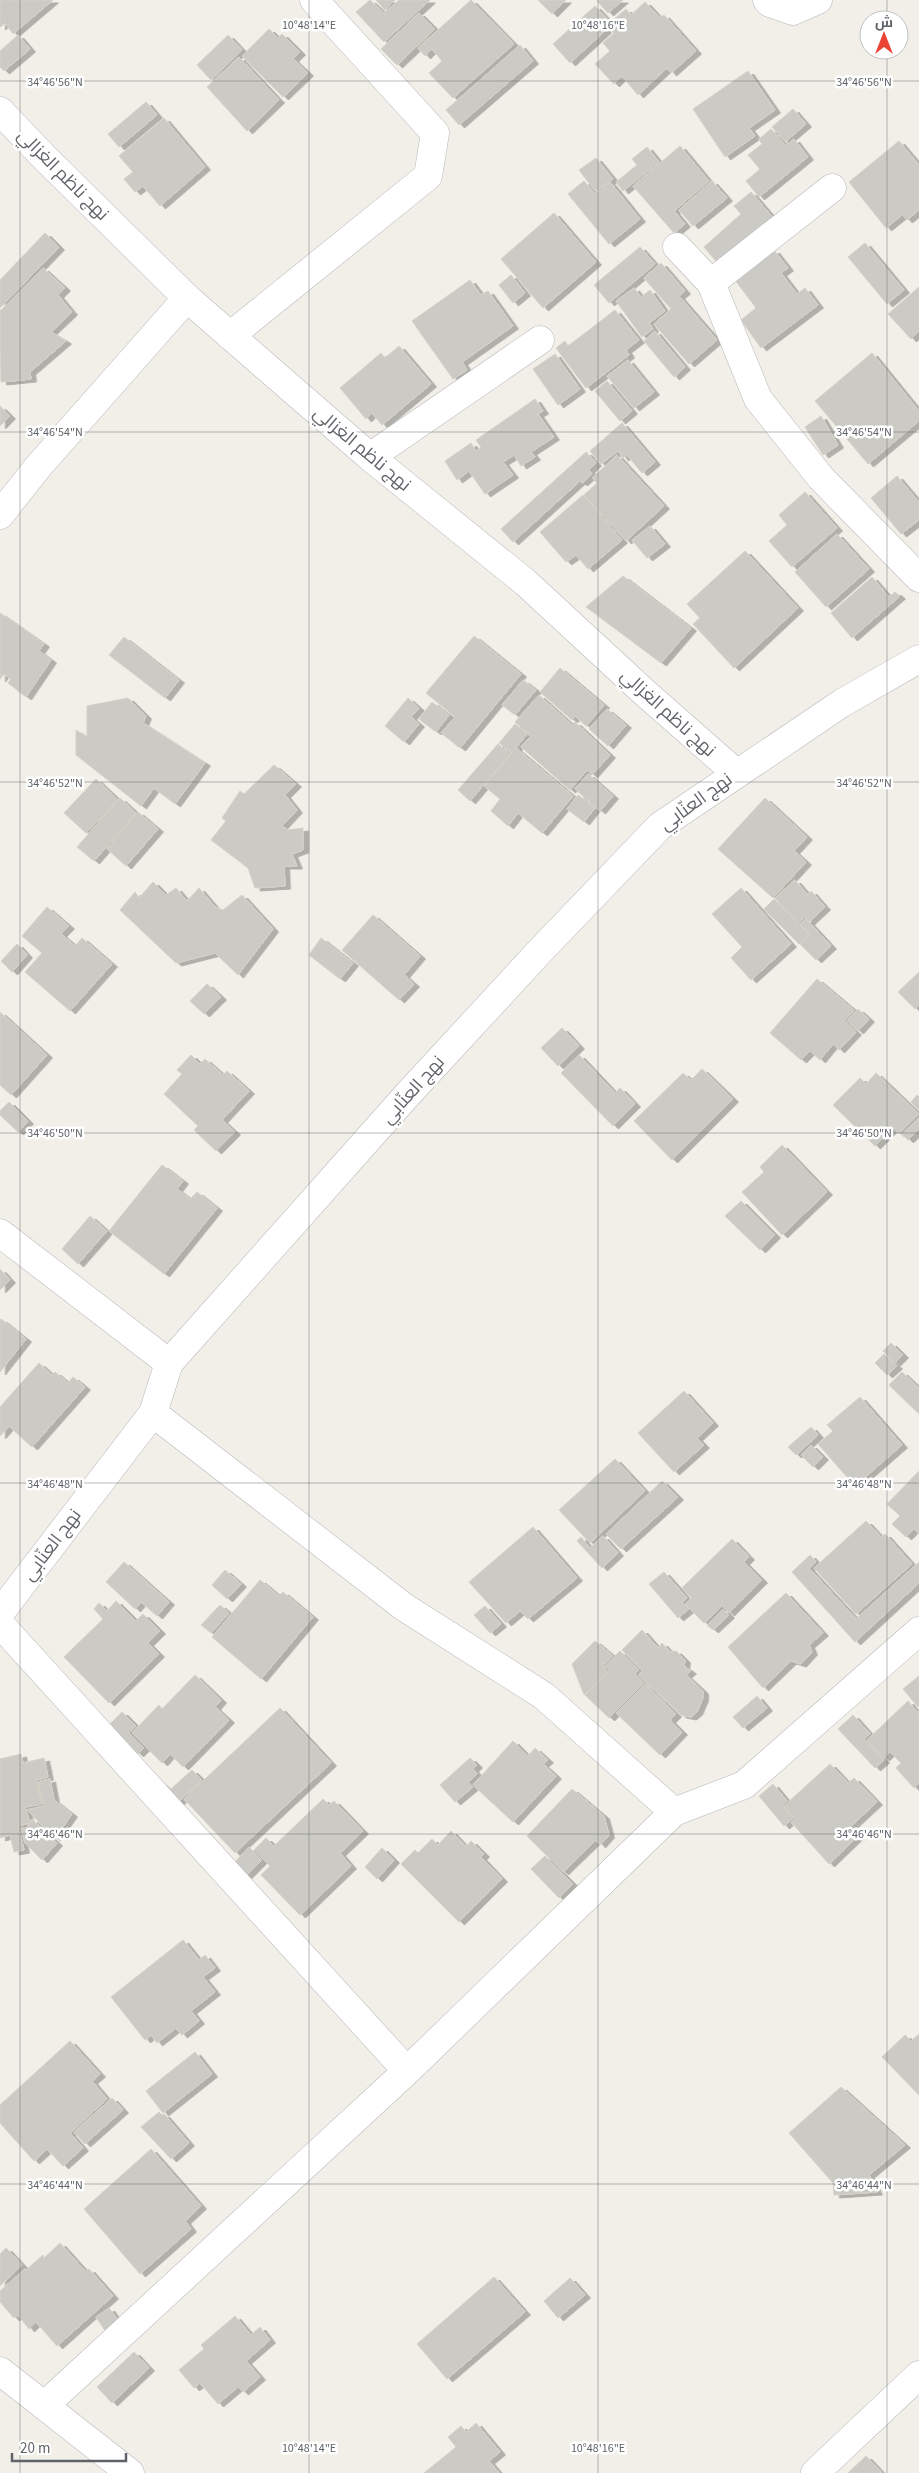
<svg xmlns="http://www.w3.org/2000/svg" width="919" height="2473" font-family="'Source Sans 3',Cairo,sans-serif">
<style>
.building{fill:#cccac5;stroke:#d6d1c6;filter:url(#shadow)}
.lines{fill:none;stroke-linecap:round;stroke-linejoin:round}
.minor-casing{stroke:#b5b8bc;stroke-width:29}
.minor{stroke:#fff;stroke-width:28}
.ticks{fill:none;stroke:#5f6368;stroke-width:1;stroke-opacity:0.45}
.labels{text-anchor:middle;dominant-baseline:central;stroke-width:5;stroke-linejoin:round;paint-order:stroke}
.street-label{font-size:18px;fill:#5f6368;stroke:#fff}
.ticks-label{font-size:12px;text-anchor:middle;fill:#5f6368;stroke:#fff;stroke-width:5;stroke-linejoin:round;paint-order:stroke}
</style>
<defs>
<filter id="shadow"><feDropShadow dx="5.5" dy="3" stdDeviation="0" flood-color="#0004"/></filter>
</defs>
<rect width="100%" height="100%" fill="#f1efe8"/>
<g class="building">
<polygon points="0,0 53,0 13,34 5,23 0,27"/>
<polygon points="370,0 384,13 399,0 430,0 384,42 356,12"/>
<polygon points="376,0 395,0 385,10"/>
<polygon points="471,0 514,44 453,98 429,73 442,61 432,49 425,56 418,48"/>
<polygon points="538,0 566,0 552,14"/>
<polygon points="599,0 623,0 608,13 597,1"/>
<polygon points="645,2 660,18 664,15 696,51 671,73 667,68 638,95 622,76 614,84 595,64 610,51 603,43 614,33 607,25 626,9 631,15"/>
<polygon points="595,6 608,20 603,25 606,30 570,63 553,44"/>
<polygon points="419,13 435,29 397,65 381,49"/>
<polygon points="269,29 278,38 282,34 300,52 293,59 308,73 283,97 242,56"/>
<polygon points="18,35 30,49 4,71 0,67 0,51"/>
<polygon points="228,35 242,50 211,80 197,65"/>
<polygon points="520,45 533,61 459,125 446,110"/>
<polygon points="239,57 279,100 247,131 207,87"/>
<polygon points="748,71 775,110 749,128 755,136 725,157 693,109"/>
<polygon points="146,102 157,115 119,147 108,134"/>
<polygon points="793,109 806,124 785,142 772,127"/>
<polygon points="164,118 205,167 160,206 143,186 135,192 124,179 133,172 119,156"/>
<polygon points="771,129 786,146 794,139 808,157 759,197 746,181 760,169 748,155 762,144 759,139"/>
<polygon points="899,141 919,165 919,210 907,220 902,215 886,228 849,182"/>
<polygon points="680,146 709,181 674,211 685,224 674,233 633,186"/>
<polygon points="647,147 659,162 623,191 616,182 637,165 632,159"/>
<polygon points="596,158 613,179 595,191 579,170"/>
<polygon points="584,181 595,194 610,182 640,219 609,244 568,194"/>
<polygon points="712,181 727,198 693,226 679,210"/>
<polygon points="751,192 774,219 720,266 704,247 741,214 734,206"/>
<polygon points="554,213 596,262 543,308 501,259"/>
<polygon points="45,233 59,247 0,308 0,280"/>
<polygon points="865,243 904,290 887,304 848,257"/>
<polygon points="640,247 655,264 609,303 594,285"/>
<polygon points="774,250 788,268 781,273 797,294 805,288 818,305 761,348 741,320 756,308 735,280"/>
<polygon points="661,263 685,291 679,296 717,340 689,364 654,324 671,309 644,278"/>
<polygon points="43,268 65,288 58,295 72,312 51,332 66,341 30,372 31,379 1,382 0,311"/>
<polygon points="511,275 525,293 513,303 499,285"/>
<polygon points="470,280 481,295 488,291 513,326 462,362 467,370 453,379 412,321"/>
<polygon points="919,287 919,331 911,339 888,314"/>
<polygon points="634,288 641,297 650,290 665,311 649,323 653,329 642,337 616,301"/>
<polygon points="615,310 639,340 626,350 629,355 586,388 556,348 565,341 568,346"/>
<polygon points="655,331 685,367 674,377 644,341"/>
<polygon points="399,346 431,384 382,425 372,413 366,419 340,388 381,353 385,358"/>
<polygon points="872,353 919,411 919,421 868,464 815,401"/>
<polygon points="555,354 580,389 558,405 533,369"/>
<polygon points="628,360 654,392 634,408 607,376"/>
<polygon points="607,381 632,411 620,421 595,391"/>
<polygon points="535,399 543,411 538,414 554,437 531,452 535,457 521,466 514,455 503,462 513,475 485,494 469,471 457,480 445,461 471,443 476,451 481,447 476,440"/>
<polygon points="0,406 10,416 0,426"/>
<polygon points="821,416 838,445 823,455 805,427"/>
<polygon points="622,423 655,462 642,473 627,455 623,458 618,451 601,464 590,451"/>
<polygon points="586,452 596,463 589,470 592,474 582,483 580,481 513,542 501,529"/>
<polygon points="617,455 664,506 626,541 584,495 597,483 592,478"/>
<polygon points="897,476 919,502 919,520 901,534 871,498"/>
<polygon points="805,492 837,528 792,567 769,541 787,525 779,515"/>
<polygon points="583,495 622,540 588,569 576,555 566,562 540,532"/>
<polygon points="650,526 665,544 647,558 632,540"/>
<polygon points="837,534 869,569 826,607 795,572"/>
<polygon points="745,551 798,608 734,668 693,624 700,618 687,604"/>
<polygon points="623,576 691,628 661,663 586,607"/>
<polygon points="872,577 889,597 895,592 900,596 852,638 831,613"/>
<polygon points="0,613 44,644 39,651 51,660 26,697 8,683 11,679 4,674 0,679"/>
<polygon points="474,636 521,674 460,748 441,733 455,717 426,693"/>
<polygon points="124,637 179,680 165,698 109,655"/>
<polygon points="560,668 604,705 586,726 575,716 572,720 540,692"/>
<polygon points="523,680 536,690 515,715 502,705"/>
<polygon points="539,695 572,725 575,722 610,755 592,775 587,770 570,790 521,747 531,736 515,722"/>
<polygon points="128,698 146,716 143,723 205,763 175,804 154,788 141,806 76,755 76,730 87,737 87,706"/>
<polygon points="408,698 419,708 411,717 419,724 404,742 385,726"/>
<polygon points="432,702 449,715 436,732 419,719"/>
<polygon points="607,709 626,725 608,746 589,729"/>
<polygon points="515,724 527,734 512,753 499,743"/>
<polygon points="498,744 510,754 470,801 458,790"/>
<polygon points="516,748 573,796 542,833 518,813 508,826 491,811 500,799 484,786"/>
<polygon points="274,765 296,784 285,795 297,810 282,826 288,830 303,828 303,850 292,854 297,866 284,866 285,886 255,888 248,868 211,840 226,821 222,818 240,791 244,794"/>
<polygon points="588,774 613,796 600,811 575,789"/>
<polygon points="96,779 118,800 86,833 64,813"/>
<polygon points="578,795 595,808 584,822 567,809"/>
<polygon points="120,798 136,813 94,861 77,847"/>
<polygon points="765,798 807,837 794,851 806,862 773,898 718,849"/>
<polygon points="138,812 158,829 126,866 107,849"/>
<polygon points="795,880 808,895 811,891 825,907 809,922 805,917 798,923 775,898"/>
<polygon points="153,882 166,895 176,888 187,901 199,888 215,907 223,910 242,895 273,929 238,975 215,953 176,963 120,910 135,892 139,898"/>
<polygon points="741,888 791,944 751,980 731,958 742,947 712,914"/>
<polygon points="774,899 809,934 799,944 764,909"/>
<polygon points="47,907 69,926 61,934 75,946 82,938 112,964 70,1011 25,972 42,953 22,936"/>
<polygon points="373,915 420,956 404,975 414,984 399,1000 342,950"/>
<polygon points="806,919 831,946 816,960 800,944 810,934 800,924"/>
<polygon points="321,938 353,963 340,979 309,955"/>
<polygon points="17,944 27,955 12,972 1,961"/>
<polygon points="919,972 919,1005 915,1009 898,992"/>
<polygon points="817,979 854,1010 844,1021 856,1032 839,1050 833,1044 820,1060 810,1051 801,1060 770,1033"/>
<polygon points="207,984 221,997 204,1014 190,1001"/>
<polygon points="858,1009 869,1019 858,1031 847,1021"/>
<polygon points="0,1012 47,1055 11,1095 0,1085"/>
<polygon points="562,1028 579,1046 558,1066 541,1048"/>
<polygon points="191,1055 200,1064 205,1059 223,1075 227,1071 249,1091 222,1120 235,1132 216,1151 194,1130 198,1126 164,1094 182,1074 177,1070"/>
<polygon points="579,1055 615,1093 620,1088 635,1104 613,1126 561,1073"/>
<polygon points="702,1069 733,1099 672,1160 634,1121 683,1073 691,1080"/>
<polygon points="876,1073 919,1114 899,1134 893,1128 875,1146 833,1105 860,1078 866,1084"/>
<polygon points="917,1095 919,1097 919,1110 911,1102"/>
<polygon points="9,1102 28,1121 18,1132 0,1115 0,1111"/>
<polygon points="919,1118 919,1129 908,1140 902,1134"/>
<polygon points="782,1145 827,1192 782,1235 742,1192 764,1172 760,1167"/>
<polygon points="162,1165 183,1181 177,1189 190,1199 197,1192 217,1208 164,1274 109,1231"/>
<polygon points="741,1201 775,1235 760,1250 725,1216"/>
<polygon points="90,1216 107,1231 78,1264 62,1249"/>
<polygon points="0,1269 10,1280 0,1290"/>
<polygon points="1,1319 26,1339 0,1372 0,1320"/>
<polygon points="891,1343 903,1355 895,1363 883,1351"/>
<polygon points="884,1354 897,1366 887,1375 875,1363"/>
<polygon points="39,1363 52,1375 55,1372 68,1383 73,1377 85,1387 32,1447 9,1426 0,1436 0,1407"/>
<polygon points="902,1372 919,1388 919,1414 889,1385"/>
<polygon points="684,1391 713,1423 697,1438 704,1445 674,1472 638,1433"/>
<polygon points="860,1397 902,1445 855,1486 818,1444 833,1431 827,1425"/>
<polygon points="811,1427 818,1435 796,1455 788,1447"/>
<polygon points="811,1445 823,1457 813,1467 801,1455"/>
<polygon points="615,1459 645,1491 590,1543 559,1510"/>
<polygon points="919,1471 919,1533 914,1529 906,1537 892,1524 900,1516 887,1504"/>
<polygon points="662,1481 678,1497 621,1549 606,1534"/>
<polygon points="866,1521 881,1537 885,1534 912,1564 856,1614 814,1568"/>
<polygon points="533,1527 577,1578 528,1619 520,1611 506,1623 469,1582"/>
<polygon points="603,1536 618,1553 602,1568 577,1541 581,1537 590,1548"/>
<polygon points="732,1539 749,1557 744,1562 762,1580 729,1613 722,1606 704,1623 685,1604 692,1598 682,1588"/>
<polygon points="810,1555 816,1562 809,1568 856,1619 919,1562 919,1583 855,1642 792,1572"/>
<polygon points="124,1562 169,1602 157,1616 141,1602 135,1609 106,1582"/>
<polygon points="225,1570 241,1584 227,1599 212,1585"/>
<polygon points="664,1572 687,1598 682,1602 689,1609 678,1618 649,1584"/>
<polygon points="260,1580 279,1596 283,1592 313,1617 261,1679 212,1637"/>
<polygon points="786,1593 823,1633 809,1645 812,1652 801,1664 791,1661 763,1688 728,1647"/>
<polygon points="116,1601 136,1621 143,1614 160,1631 148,1643 159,1654 109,1703 64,1657 103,1619 94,1609 99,1603 107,1611"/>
<polygon points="220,1605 229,1613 211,1633 201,1625"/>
<polygon points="485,1606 501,1624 490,1633 474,1615"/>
<polygon points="723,1609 729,1615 713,1630 707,1625"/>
<polygon points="642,1630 658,1648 662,1643 670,1652 676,1651 685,1660 684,1666 691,1671 686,1675 703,1691 703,1698 697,1712 691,1717 681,1715 638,1675 642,1671 622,1650"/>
<polygon points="595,1641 613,1656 603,1665 607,1671 584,1695 572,1664"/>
<polygon points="620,1651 639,1670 635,1674 644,1683 609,1718 585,1695 610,1670 605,1666"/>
<polygon points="195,1675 221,1700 215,1707 229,1720 183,1767 170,1754 162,1763 132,1733 159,1705 162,1709"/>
<polygon points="919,1676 919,1705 918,1707 903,1689"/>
<polygon points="645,1684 676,1714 670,1720 682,1732 660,1755 616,1713"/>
<polygon points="757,1696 767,1708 743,1728 733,1717"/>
<polygon points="908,1701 918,1713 919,1711 919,1783 914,1788 896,1768 901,1763 890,1752 884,1758 867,1740"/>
<polygon points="280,1708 331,1763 235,1853 184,1799"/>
<polygon points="122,1712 136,1726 129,1733 144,1748 138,1754 110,1724"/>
<polygon points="853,1715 870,1734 864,1739 884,1760 875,1768 838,1729"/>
<polygon points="513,1741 528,1756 535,1748 548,1760 543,1764 556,1776 513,1822 473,1785"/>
<polygon points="21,1754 23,1763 44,1758 48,1777 36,1780 42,1804 25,1807 30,1823 18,1826 24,1850 14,1852 10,1835 0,1838 0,1759"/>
<polygon points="470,1758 477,1765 473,1769 477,1774 468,1782 473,1787 455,1802 440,1785"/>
<polygon points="830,1764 848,1783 854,1778 877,1802 850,1827 858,1836 829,1864 791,1822 795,1818 784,1806"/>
<polygon points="192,1770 202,1780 173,1807 160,1792 167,1785 171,1789"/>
<polygon points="50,1779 54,1800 72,1814 55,1838 27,1810 44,1806 38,1782"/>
<polygon points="773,1784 787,1801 782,1805 793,1818 784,1826 759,1796"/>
<polygon points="572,1789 604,1816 609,1835 600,1845 596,1840 563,1872 527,1836"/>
<polygon points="323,1799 329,1805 334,1801 363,1831 340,1853 351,1866 300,1915 261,1875 270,1866 254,1850 266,1838 274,1846"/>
<polygon points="32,1819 57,1843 42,1860 25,1843 21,1828 27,1828"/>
<polygon points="451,1831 466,1847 471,1841 484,1854 481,1857 502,1879 459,1922 401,1864 415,1850 418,1853 432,1839 438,1845"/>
<polygon points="249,1847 262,1860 246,1876 233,1864"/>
<polygon points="382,1848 394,1860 377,1879 365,1867"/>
<polygon points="545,1856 573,1884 559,1898 531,1869"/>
<polygon points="183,1940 199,1960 205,1955 215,1968 203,1977 215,1992 191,2011 199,2021 182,2035 176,2028 157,2043 151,2035 145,2040 111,1997"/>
<polygon points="919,2034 919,2095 882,2057 905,2035 911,2041"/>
<polygon points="70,2041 100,2074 92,2081 107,2099 70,2133 83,2148 63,2166 47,2149 34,2161 0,2123 0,2105"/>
<polygon points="195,2052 212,2074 163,2113 146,2091"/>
<polygon points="841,2087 905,2145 869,2175 877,2192 834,2195 833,2183 789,2133"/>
<polygon points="112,2098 123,2110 85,2144 74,2132"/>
<polygon points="159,2112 162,2115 164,2114 189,2143 171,2159 141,2127"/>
<polygon points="151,2149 201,2206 185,2221 191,2229 140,2274 84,2209"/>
<polygon points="60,2243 86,2272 89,2269 113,2296 57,2346 36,2322 29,2329 18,2315 14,2318 0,2302 0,2291 25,2269 26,2270 43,2255 44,2258"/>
<polygon points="6,2248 22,2265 0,2286 0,2254"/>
<polygon points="494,2277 525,2312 447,2379 417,2344"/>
<polygon points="570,2278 585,2295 558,2318 544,2301"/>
<polygon points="109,2308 119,2322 106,2332 96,2317"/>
<polygon points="235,2316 251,2335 260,2327 270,2340 246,2361 260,2377 243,2392 238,2387 218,2404 200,2383 194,2388 179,2370 204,2349 201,2345"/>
<polygon points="134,2352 149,2368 112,2403 97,2387"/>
<polygon points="476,2423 500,2452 489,2461 499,2473 424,2473 456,2447 448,2437 461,2426 466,2432"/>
<polygon points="866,2456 882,2473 848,2473"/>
</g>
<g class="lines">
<defs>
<g id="minor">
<polyline points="767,0 770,3 793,11 818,0"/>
<polyline points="0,111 45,158 187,298 370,457 525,582 644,692 736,773"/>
<polyline points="832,188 711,283 758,399 821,478 919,578"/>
<polyline points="677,247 711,283"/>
<polyline points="230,336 428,176 435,133 314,0"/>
<polyline points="370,457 540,340"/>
<polyline points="0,515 37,468 187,298"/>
<polyline points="0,1233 169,1363"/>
<polyline points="153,1413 404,1607 544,1696 674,1812 744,1785 919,1631"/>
<polyline points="0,1613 153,1413 169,1363 409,1093 541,950 660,826 842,703 919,659"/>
<polyline points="0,1624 407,2071"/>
<polyline points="0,2371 130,2473"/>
<polyline points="45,2405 407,2071 674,1812"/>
<polyline points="815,2473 919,2375"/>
</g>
</defs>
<use href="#minor" class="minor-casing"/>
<use href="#minor" class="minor"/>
</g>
<path class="ticks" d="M20,0V2473M309,0V2473M598,0V2473M887,0V20M887,50V2473M0,81H919M0,432H919M0,782H919M0,1133H919M0,1483H919M0,1834H919M0,2184H919"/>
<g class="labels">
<g class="street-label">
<text transform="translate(63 175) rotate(45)">نهج ناظم الغزالي</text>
<text transform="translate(362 449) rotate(40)">نهج ناظم الغزالي</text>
<text transform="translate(668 713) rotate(42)">نهج ناظم الغزالي</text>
<text transform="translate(696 802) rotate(-36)">نهج العنّابي</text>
<text transform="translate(413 1090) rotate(-48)">نهج العنّابي</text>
<text transform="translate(52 1545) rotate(-53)">نهج العنّابي</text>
</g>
</g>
<g class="ticks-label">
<text x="309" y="29">10°48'14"E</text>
<text x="598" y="29">10°48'16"E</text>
<text x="55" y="86">34°46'56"N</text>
<text x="864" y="86">34°46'56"N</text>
<text x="55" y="436">34°46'54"N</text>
<text x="864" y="436">34°46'54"N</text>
<text x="55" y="787">34°46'52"N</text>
<text x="864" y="787">34°46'52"N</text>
<text x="55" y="1137">34°46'50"N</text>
<text x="864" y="1137">34°46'50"N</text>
<text x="55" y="1488">34°46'48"N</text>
<text x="864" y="1488">34°46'48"N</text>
<text x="55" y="1838">34°46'46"N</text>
<text x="864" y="1838">34°46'46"N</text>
<text x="55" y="2189">34°46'44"N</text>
<text x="864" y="2189">34°46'44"N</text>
<text x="309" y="2452">10°48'14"E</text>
<text x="598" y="2452">10°48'16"E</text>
</g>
<g transform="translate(884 35)"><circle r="24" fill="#ffffff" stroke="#bfc1c3"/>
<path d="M0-4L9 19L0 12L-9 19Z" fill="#ea4335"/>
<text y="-8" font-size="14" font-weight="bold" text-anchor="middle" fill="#5f6368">ش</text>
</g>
<path d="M12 2453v8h114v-8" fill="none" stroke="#5f6368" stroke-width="2.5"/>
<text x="20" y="2453" font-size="15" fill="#5f6368" stroke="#ffffff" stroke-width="4" paint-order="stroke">20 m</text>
</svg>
